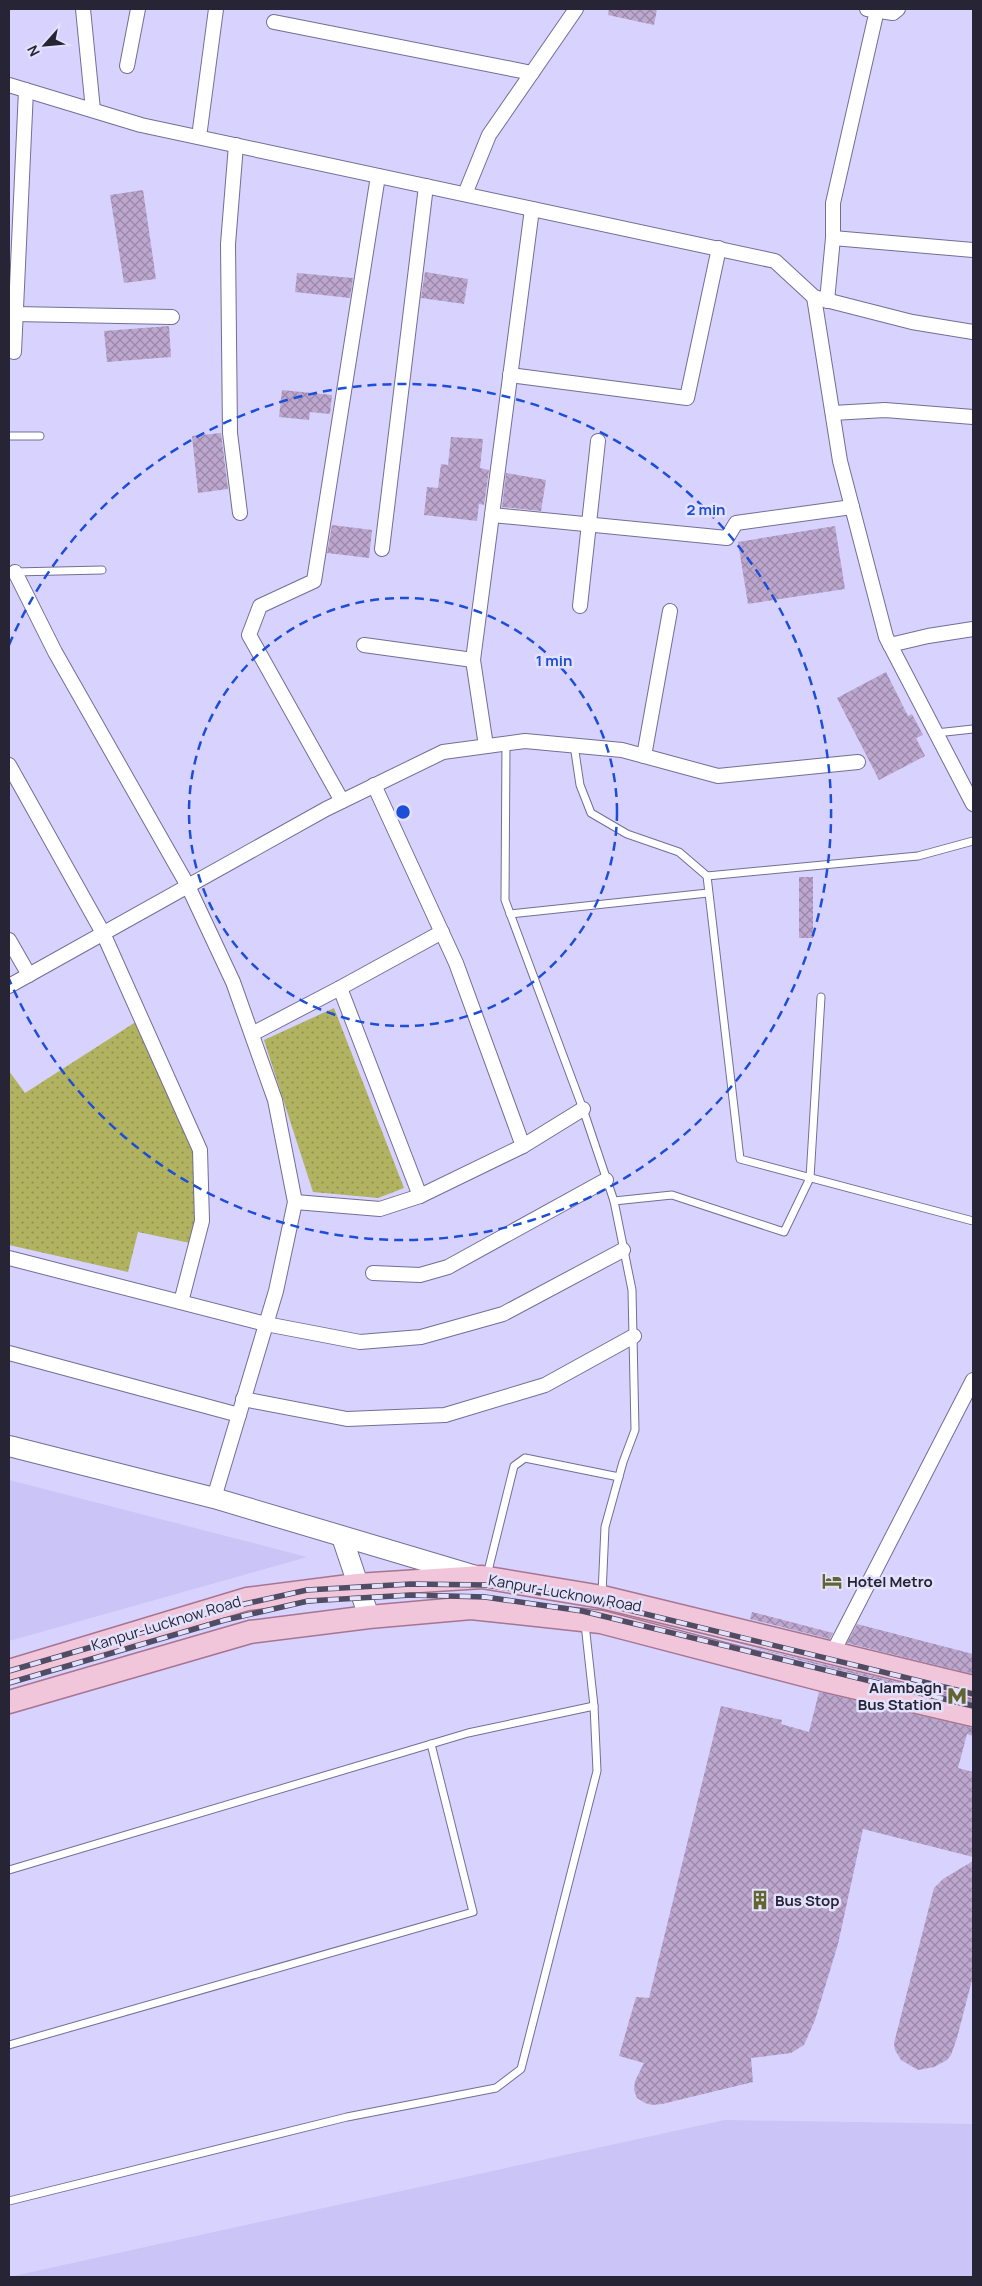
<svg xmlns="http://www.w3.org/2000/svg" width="982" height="2286" font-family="Manrope,sans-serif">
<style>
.built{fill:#cac4f7}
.grass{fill:url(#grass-dots)}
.building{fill:url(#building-cross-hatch)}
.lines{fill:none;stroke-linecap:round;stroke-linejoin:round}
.service-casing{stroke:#736e95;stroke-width:9}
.minor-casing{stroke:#736e95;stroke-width:16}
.secondary-casing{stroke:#736e95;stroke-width:22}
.primary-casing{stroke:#a57591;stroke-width:25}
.service{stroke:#fff;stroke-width:7}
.minor{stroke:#fff;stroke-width:14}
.secondary{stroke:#fff;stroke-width:20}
.primary{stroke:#f2c6da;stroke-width:22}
.rail-casing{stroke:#4f4c64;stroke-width:5.5}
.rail{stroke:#e4e1fc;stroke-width:4;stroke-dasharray:11;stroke-linecap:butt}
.ring{fill:none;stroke:#1d4ed8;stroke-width:2.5;stroke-dasharray:9 6}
.labels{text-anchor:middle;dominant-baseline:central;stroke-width:5;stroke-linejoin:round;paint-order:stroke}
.poi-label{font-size:15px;font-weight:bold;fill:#262435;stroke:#e4e1fc;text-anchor:start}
.street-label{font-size:15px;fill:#262435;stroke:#e4e1fc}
.centre{fill:#1d4ed8;stroke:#e4e1fc;stroke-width:2.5}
.ring-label{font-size:15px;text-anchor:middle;font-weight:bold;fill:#1d4ed8;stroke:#e4e1fc;stroke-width:5;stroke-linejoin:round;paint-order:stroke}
</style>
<defs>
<pattern id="grass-dots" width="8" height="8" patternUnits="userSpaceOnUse" patternTransform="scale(1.25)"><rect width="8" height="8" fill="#b1b361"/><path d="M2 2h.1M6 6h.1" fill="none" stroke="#909151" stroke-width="1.8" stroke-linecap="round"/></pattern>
<pattern id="building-cross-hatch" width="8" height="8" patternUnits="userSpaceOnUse" patternTransform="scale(1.25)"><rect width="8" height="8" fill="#bda7ce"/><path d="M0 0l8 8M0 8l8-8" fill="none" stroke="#9988a8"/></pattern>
</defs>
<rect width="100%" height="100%" fill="#d7d2fe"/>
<g class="built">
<polygon points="9,1480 133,1512 307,1557 9,1641"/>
<polygon points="725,2120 973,2124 973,2277 9,2277"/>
</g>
<g class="grass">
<polygon points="334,1008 404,1188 378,1198 313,1192 264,1040"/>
<polygon points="145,1016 190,1120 203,1181 190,1243 138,1232 128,1272 9,1245 9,1071 25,1093"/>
</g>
<g class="building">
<polygon points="609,9 657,9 654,25 608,15"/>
<polygon points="143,190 156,279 124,283 110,195"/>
<polygon points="425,272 468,279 464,304 421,298"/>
<polygon points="297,273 353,278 350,298 295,292"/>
<polygon points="169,326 171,357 107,362 104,331"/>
<polygon points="282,390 332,395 330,414 310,412 309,420 279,417"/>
<polygon points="221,433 228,489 198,493 192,436"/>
<polygon points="451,437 483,439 480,468 489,470 484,505 479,504 477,521 424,515 427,487 438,488 441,464 448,465"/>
<polygon points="506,473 546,480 541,511 502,507"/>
<polygon points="332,525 372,530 369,558 327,553"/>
<polygon points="835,526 845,589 748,604 738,542"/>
<polygon points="886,672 908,716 912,714 923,735 916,738 925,756 879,780 837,698"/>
<rect x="799" y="877" width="14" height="61"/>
<polygon points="752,1612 833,1633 830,1639 750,1619"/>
<polygon points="857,1624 973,1654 973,1674 847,1643"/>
<polygon points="743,1645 973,1700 973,1702 830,1668"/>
<polygon points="819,1692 973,1728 973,1736 967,1734 958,1768 973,1772 973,1857 863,1829 838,1944 815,2020 804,2045 791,2053 751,2058 753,2082 662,2104 652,2105 645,2103 637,2098 634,2090 635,2081 644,2063 619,2056 636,1997 649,1998 721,1706 782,1720 781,1724 809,1732"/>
<polygon points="973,1861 973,1976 957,2038 951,2055 947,2060 934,2067 918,2070 901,2060 895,2050 894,2043 934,1888 943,1879"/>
</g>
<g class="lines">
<defs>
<g id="service">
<polyline points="9,436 40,436"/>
<polyline points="14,572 102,570"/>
<polyline points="936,733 973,729"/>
<polyline points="506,743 505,900 583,1109 614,1201 632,1290 635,1430 623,1462 605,1527 602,1594"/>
<polyline points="574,745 580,785 591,813 627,834 679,852 707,876 918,856 973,841"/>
<polyline points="707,876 740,1159 973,1221"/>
<polyline points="510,914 708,893"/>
<polyline points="614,1201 672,1195 784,1232 810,1178 821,997"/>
<polyline points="487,1575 514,1466 525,1458 619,1477"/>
<polyline points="9,1870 468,1733 594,1706"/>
<polyline points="9,2045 473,1912 431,1744"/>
<polyline points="9,2201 347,2117 496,2088 521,2069 597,1771 594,1706 585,1624"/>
</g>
<g id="minor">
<polyline points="83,9 93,110"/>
<polyline points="867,9 893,13 898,9"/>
<polyline points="274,22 532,73"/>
<polyline points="127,66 138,9"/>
<polyline points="9,85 141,125 775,261 814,297 912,322 973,332"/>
<polyline points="199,137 216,9"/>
<polyline points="236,145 228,244 230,433 240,513"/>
<polyline points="465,194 489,135 576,9"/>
<polyline points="833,238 973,250"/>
<polyline points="814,297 840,461 886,637 973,804"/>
<polyline points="827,301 833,238 833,203 877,10"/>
<polyline points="15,314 172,317"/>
<polyline points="14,352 26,90"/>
<polyline points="510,375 687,398 719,248"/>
<polyline points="833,413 885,410 973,417"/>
<polyline points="492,515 727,538 736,523 852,507"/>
<polyline points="382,549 426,186"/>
<polyline points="15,572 55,652 188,886 233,982 275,1100 295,1202 276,1291 214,1498"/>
<polyline points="580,606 598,441"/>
<polyline points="364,645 473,660"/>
<polyline points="890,645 928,636 973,629"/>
<polyline points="486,746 473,660 532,209"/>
<polyline points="644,756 670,611"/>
<polyline points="9,765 103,933 200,1150 202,1221 181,1302"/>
<polyline points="374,785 456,963 523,1146"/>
<polyline points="342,801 249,635 260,606 314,581 378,176"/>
<polyline points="9,940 29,975"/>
<polyline points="9,986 326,809 443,752 525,741 622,750 718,776 858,762"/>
<polyline points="340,988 420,1196"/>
<polyline points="252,1034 340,988 442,932"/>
<polyline points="295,1202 380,1209 420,1196 523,1146 583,1109"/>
<polyline points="9,1258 266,1324 360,1342 421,1337 503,1314 623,1250"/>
<polyline points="373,1273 420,1275 448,1267 606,1180"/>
<polyline points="9,1353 239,1415"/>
<polyline points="243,1399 347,1419 445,1415 545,1385 634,1336"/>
<polyline points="833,1652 973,1380"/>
</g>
<g id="secondary">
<polyline points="9,1446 214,1498 476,1576"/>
<polyline points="342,1537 369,1617"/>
</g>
<g id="primary">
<polyline points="9,1671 247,1599 357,1585 482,1577 602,1597 973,1687"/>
<polyline points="9,1702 250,1632 369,1617 471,1608 601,1622 827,1681 973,1715"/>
</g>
</defs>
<use href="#service" class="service-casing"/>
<use href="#minor" class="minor-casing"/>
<use href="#secondary" class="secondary-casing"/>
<use href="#primary" class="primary-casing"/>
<use href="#service" class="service"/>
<use href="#minor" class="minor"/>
<use href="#secondary" class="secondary"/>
<use href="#primary" class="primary"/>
<defs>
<g id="rail">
<polyline points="9,1671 222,1609 307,1590 411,1584 486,1585 584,1599 973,1694"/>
<polyline points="9,1683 225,1620 308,1601 411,1595 485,1597 582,1611 973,1706"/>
</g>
</defs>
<use href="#rail" class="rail-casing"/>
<use href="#rail" class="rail"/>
</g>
<g class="ring">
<circle cx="403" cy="812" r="214"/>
<path d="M9 645A428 428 0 1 1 9 979"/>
</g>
<defs>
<symbol id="hotel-bare" viewBox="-9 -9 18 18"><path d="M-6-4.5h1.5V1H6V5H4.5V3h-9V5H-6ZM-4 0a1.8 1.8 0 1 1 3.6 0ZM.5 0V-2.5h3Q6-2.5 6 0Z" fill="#626431" stroke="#e4e1fc" stroke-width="2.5" paint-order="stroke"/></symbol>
<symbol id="metro-bare" viewBox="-9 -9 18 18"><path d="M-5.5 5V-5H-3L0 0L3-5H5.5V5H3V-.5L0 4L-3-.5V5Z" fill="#626431" stroke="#e4e1fc" stroke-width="2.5" paint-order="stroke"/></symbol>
<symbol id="building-bare" viewBox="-9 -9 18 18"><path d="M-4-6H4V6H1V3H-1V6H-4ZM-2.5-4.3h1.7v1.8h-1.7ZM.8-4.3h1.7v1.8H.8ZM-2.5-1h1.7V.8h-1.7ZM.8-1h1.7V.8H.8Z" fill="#626431" stroke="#e4e1fc" stroke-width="2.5" paint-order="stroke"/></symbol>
</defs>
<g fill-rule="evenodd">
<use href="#hotel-bare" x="818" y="1567" width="28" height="28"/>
<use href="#metro-bare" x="943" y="1682" width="28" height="28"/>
<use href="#building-bare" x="746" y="1886" width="28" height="28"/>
</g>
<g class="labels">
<g class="poi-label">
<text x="847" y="1581">Hotel Metro</text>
<text x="942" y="1687" text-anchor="end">Alambagh<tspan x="942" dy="17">Bus Station</tspan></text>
<text x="775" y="1900">Bus Stop</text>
</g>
<g class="street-label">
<text transform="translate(565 1593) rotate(10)">Kanpur-Lucknow Road</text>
<text transform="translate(166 1623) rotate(-17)">Kanpur-Lucknow Road</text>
</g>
</g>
<circle cx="403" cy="812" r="8" class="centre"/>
<g class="ring-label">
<text x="706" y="515">2 min</text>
<text x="554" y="666">1 min</text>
</g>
<rect width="982" height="2286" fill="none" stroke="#262435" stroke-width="20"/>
<g transform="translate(45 45) rotate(243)" stroke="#e4e1fc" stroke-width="4" paint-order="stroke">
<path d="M0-4L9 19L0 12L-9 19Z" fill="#262435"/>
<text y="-8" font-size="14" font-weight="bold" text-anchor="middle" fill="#262435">N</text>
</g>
</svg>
